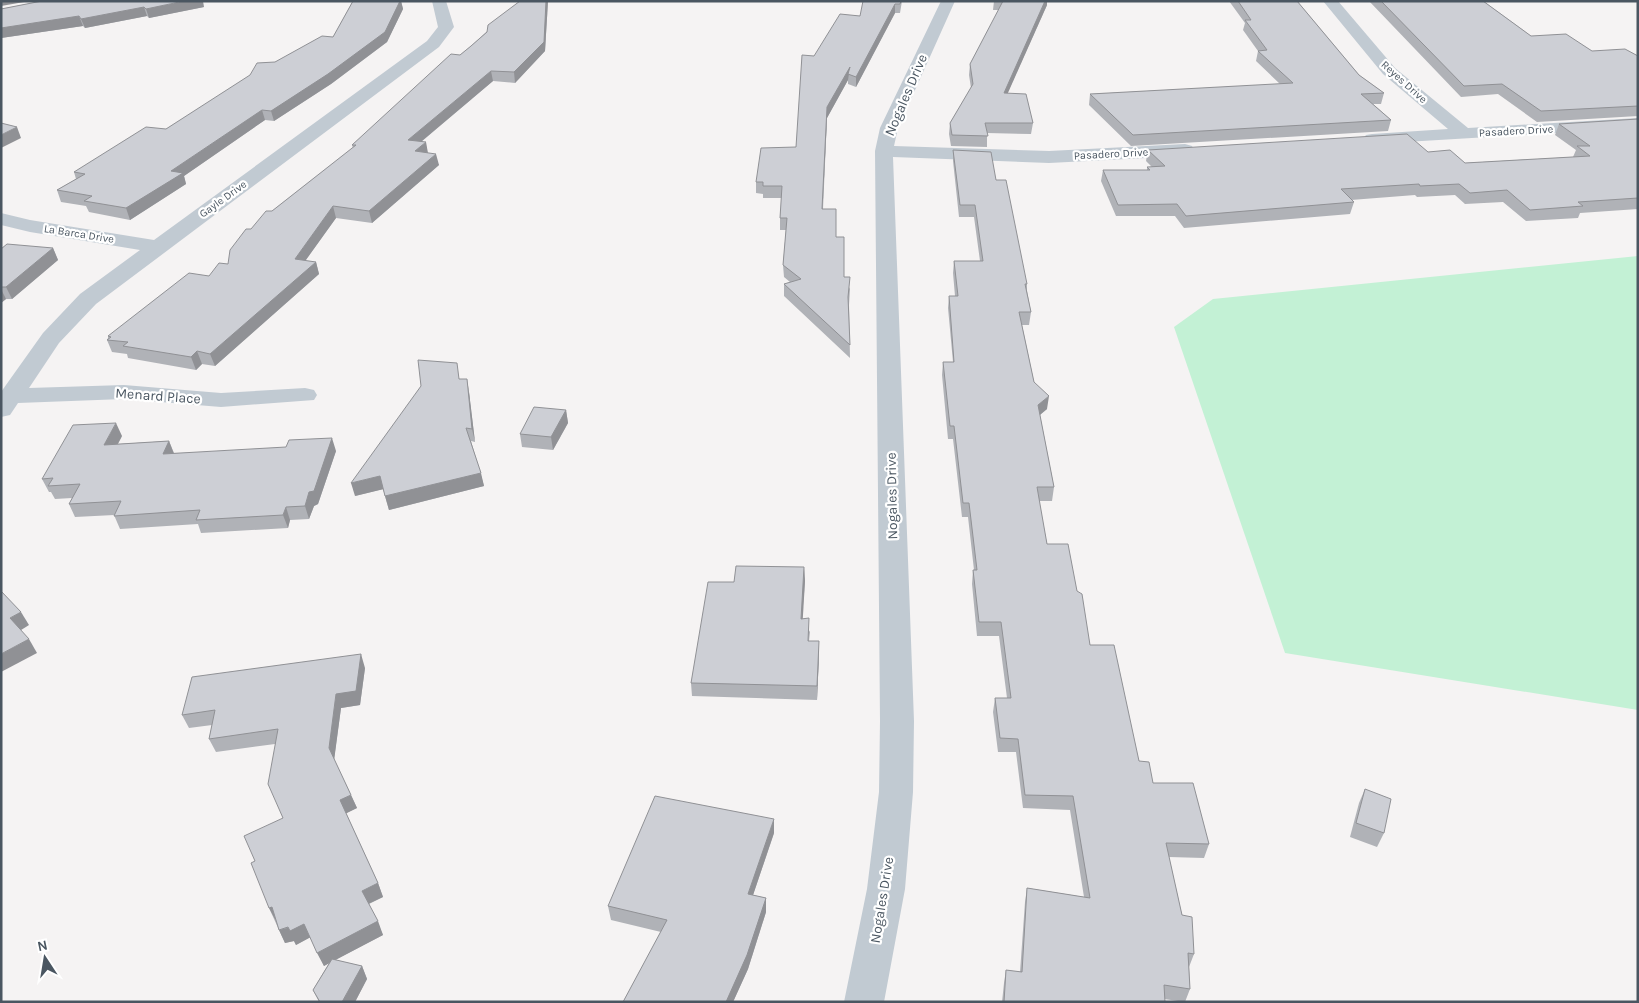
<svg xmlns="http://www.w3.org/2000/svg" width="1639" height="1003" font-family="Karla,sans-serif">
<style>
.green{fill:#c3f1d5}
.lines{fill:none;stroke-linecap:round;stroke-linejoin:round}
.minor{fill:#c1cad2;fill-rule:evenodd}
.wall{fill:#b0b2b7}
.shaded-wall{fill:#909195}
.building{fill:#cdcfd5;stroke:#909195}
.labels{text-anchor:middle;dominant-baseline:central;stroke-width:4.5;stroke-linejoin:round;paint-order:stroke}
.far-street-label{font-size:11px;fill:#4a5661;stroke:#fff}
.street-label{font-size:14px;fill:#4a5661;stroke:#fff}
</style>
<rect width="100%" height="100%" fill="#f5f3f3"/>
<polygon class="green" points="1638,256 1638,710 1285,653 1174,327 1213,299"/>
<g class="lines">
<g class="minor">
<polygon points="432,1 446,1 454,27 439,47 96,304 59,343 29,388 124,385 221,393 305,388 314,390 317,395 314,400 221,407 124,399 18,403 10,415 1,417 1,392 43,333 80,294 140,250 30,232 1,225 1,213 30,220 154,240 427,41 438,27"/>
<polygon points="941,1 955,1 898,128 894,146 1049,151 1185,144 1192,146 1194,150 1192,154 1185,156 1049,163 893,157 914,721 913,792 905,889 884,1002 844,1002 867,889 879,792 880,721 875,151 880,128"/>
<polygon points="1323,1 1338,1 1395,68 1468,128 1638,118 1638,128 1372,144 1366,143 1363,139 1366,135 1372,134 1448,129 1383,74"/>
</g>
</g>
<g class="wall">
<polygon points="42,1 204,7 149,18 147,16 85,28 83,26 1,38 1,9"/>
<polygon points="353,1 401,1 403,9 387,42 331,84 274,121 265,120 184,176 186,184 130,220 89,212 86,206 61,202 57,190 76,179 74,172 166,129 275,62 333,37"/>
<polygon points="520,1 548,1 545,51 515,83 493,81 421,142 428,153 439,165 372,223 336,218 305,261 316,262 319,274 215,366 202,364 196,370 128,358 127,354 112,352 107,340 108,338 108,336 209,276 228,264 251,229 272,211 353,148 352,145 460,55 471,46"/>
<polygon points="902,1 900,13 895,13 856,87 848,84 848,80 827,118 823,209 836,237 844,277 850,289 849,305 850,358 784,296 784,284 790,282 784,277 783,265 786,230 780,230 780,218 782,198 763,198 763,194 756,193 756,182 796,147 814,56 860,16"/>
<polygon points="994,1 1047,1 1047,5 1007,94 1033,123 1031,134 987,133 987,147 951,146 949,134 950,123 971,88 969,75 970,64 999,10 993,10"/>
<polygon points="1229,1 1297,1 1359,75 1384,93 1381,104 1373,104 1391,120 1388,131 1131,146 1089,105 1090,94 1280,84 1256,61 1258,51 1243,30 1245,23"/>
<polygon points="1369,1 1483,1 1531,36 1592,51 1638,56 1638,116 1537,122 1498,94 1461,97"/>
<polygon points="1638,119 1638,209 1580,213 1578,218 1526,221 1503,202 1465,204 1455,195 1417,197 1415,195 1351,200 1354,202 1350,214 1184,228 1175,216 1116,216 1101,181 1103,170 1147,170 1147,167 1152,167 1146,161 1148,150 1428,152 1465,163 1573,157 1576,150 1555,135 1559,124"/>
<polygon points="953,150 996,180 1027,284 1027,291 1031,312 1029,325 1022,325 1034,382 1047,409 1040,415 1054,487 1052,501 1039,501 1047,544 1077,591 1090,645 1139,761 1153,783 1209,844 1204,858 1169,857 1182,915 1194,954 1189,967 1190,989 1185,1002 1164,999 1165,1002 1002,1002 1004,983 1006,970 1020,972 1025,902 1027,888 1084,897 1070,810 1023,808 1016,752 998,752 993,712 995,698 1007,698 999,636 977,636 972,584 973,570 974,570 968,517 962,517 953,439 948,439 942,375 943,362 953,362 948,308 949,296 955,296 953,273 954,261 980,261 974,217 959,217 953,161"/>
<polygon points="53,248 58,260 12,299 6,299 1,303 1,249"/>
<polygon points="461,379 469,392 475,442 471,441 484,486 389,510 383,489 355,496"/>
<polygon points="566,410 568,423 553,450 522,447 520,434"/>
<polygon points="122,436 118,444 169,441 174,453 336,451 318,504 314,506 309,519 290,520 288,528 201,533 198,524 120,529 114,515 75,517 69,504 72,498 55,499 51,492 49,492 42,479"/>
<polygon points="804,567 805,581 802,619 810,632 809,641 819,655 817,700 692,696 691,683 734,582"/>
<polygon points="365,668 360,705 341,708 334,759 351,795 357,808 346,813 378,883 383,897 369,904 383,935 335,960 362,966 367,979 355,1002 319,1002 313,990 329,963 324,966 310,937 296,945 294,941 285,943 269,908 255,861 283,818 275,744 216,752 209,739 212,725 189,728 182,715"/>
<polygon points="1365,789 1384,833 1377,847 1350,837 1359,803"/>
<polygon points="774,833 753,895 766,898 766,912 748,969 733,1002 623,1002 661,932 611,920 608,906"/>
</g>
<g class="shaded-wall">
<polygon points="1,1 30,1 1,6"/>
<polygon points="184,1 203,1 204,7 149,18 146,9"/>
<polygon points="400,1 401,1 403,9 387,42 331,84 274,121 271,111"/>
<polygon points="546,1 548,1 545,51 515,83 514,72"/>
<polygon points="1045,1 1047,1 1047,5 1003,104 1004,93"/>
<polygon points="895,4 895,13 856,87 856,77"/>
<polygon points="144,7 147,16 85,28 81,19"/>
<polygon points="79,16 83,26 1,38 1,28"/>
<polygon points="850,67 848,80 827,118 822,220 827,107"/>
<polygon points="491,71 493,81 410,151 408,140"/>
<polygon points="262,110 265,120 184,176 186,184 130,220 126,208 171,171"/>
<polygon points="17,127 21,138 1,148 1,135"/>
<polygon points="426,142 428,153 415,151"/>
<polygon points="436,154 439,165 372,223 369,211"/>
<polygon points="333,206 336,218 298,271 295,259"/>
<polygon points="53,248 58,260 12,299 6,287"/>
<polygon points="316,262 319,274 215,366 210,354"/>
<polygon points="1,289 6,299 1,303"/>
<polygon points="197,351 202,364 196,370 191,357"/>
<polygon points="467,379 469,392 475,442 472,429"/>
<polygon points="1049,396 1047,409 1036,418 1038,405"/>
<polygon points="566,410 568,423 553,450 551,437"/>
<polygon points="116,423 122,436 110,458 104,445"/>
<polygon points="332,438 336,451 318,504 314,506 309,519 305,506 309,492"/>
<polygon points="169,441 174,454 163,454"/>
<polygon points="481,473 484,486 389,510 385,496"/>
<polygon points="380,476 384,489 355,496 351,483"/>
<polygon points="286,507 290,520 288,528 283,515"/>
<polygon points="804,567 805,581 802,632 801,619"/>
<polygon points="21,612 29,625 18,632 10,618"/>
<polygon points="29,639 37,653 1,672 1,654"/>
<polygon points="819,641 819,655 817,700 817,686"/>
<polygon points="361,654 365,668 360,705 341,708 334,761 329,748 336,694"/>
<polygon points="351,795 357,808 345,814 340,800"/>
<polygon points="774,819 774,833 749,907 748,894"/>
<polygon points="378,883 383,897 368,904 362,891"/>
<polygon points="766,898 766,912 748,969 733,1002 726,1002"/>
<polygon points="272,907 276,921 269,908"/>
<polygon points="378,921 383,935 324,966 317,953"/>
<polygon points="304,924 311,937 296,945 294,941 285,943 279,930"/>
<polygon points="362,966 367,979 355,1002 342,1002"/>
</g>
<g class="building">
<polygon points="42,1 184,1 146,9 144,7 81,19 79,16 1,28 1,9"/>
<polygon points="353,1 400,1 385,32 328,74 271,111 262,110 171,171 183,173 126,208 84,201 92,196 57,190 85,174 74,172 146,127 166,129 250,75 257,63 275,62 322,36 333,37"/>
<polygon points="520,1 546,1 544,42 514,72 491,71 408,140 426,142 415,151 436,154 369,211 333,206 295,259 316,262 210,354 197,351 191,357 123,346 128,342 107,340 111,337 108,336 189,273 209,276 219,263 228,264 230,250 246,229 251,229 266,211 272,211 356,145 352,145 451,54 460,55 471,46 487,32 488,25"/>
<polygon points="863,1 901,1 900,4 895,4 856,77 848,74 850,67 827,107 822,209 836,209 836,237 844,237 844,277 850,277 848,297 850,345 784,284 801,279 783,265 787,218 780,218 782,186 763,186 763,182 756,182 761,148 796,147 802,55 814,56 840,14 860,16"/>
<polygon points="1003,1 1045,1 1004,93 1026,94 1033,123 985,123 988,136 952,135 950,123 973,84 970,64"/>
<polygon points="1238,1 1297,1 1359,75 1384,93 1361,94 1391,120 1133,135 1090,94 1293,83 1258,51 1267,50 1245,20 1251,20"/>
<polygon points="1381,1 1483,1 1531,36 1566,34 1592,51 1625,49 1638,56 1638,106 1541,111 1502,84 1464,86"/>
<polygon points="1638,119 1638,198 1578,202 1583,206 1530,210 1507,190 1470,193 1459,184 1420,186 1419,184 1341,189 1354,202 1186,216 1177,204 1118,205 1103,170 1150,170 1147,167 1165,166 1148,150 1407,134 1428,152 1450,150 1465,163 1590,156 1577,146 1590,146 1559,124"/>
<polygon points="1,123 17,127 1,135"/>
<polygon points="953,150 991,152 996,180 1006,180 1027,284 1025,284 1031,312 1019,312 1034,382 1049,396 1038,405 1054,487 1037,487 1047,544 1068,544 1077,591 1082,594 1090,645 1114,645 1139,761 1149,762 1153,783 1193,783 1209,844 1166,843 1182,915 1192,917 1194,954 1188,953 1190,989 1164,985 1165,1002 1004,1002 1006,970 1022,972 1027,888 1090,898 1073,796 1025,795 1018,739 1000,738 995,698 1011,698 1001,622 979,622 973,570 977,570 969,503 963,503 954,426 950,426 943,362 954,362 949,296 958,296 954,261 983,261 975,205 960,205"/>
<polygon points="7,244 53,248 6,287 1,287 1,249"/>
<polygon points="418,360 457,363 459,379 467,379 472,429 466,428 481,473 385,496 380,476 351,483 421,386"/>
<polygon points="534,407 566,410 551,437 520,434"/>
<polygon points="116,423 104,445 169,441 163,454 286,447 289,440 332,438 314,491 309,492 305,506 286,507 283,515 196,520 200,510 114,516 121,501 69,504 80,484 48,486 53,478 42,479 73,425"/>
<polygon points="736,566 804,567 801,619 809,618 808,641 819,641 817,686 691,683 708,582 734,582"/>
<polygon points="1,591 21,612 10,618 29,639 1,654"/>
<polygon points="361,654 356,691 336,694 329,748 351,795 340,800 378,883 362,891 378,921 317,953 304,924 290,931 288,927 279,930 272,907 269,908 251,863 255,861 244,836 283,818 268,784 278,729 209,739 215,710 182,715 192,677"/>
<polygon points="1365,789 1391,799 1384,833 1356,823"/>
<polygon points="655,796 774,819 748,894 766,898 747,955 726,1002 623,1002 667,920 608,906"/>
<polygon points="332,959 362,966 342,1002 320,1002 313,990"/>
</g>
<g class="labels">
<g class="far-street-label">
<text transform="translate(1404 82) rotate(42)">Reyes Drive</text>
<text transform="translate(1516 131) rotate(-3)">Pasadero Drive</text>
<text transform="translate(1111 154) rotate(-3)">Pasadero Drive</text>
<text transform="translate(223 199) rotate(-36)">Gayle Drive</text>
<text transform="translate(79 234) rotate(9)">La Barca Drive</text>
</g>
<g class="street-label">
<text transform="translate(906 95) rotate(-67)">Nogales Drive</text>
<text transform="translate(158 396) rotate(4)">Menard Place</text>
<text transform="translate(892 496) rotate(-91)">Nogales Drive</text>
<text transform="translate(882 900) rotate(-81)">Nogales Drive</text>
</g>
</g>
<rect width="1639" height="1003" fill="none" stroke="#4a5661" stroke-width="5"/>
<g transform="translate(45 958) rotate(348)" stroke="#ffffff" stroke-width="4" paint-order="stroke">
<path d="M0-4L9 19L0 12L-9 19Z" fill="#4a5661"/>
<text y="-8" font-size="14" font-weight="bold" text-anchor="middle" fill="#4a5661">N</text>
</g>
</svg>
